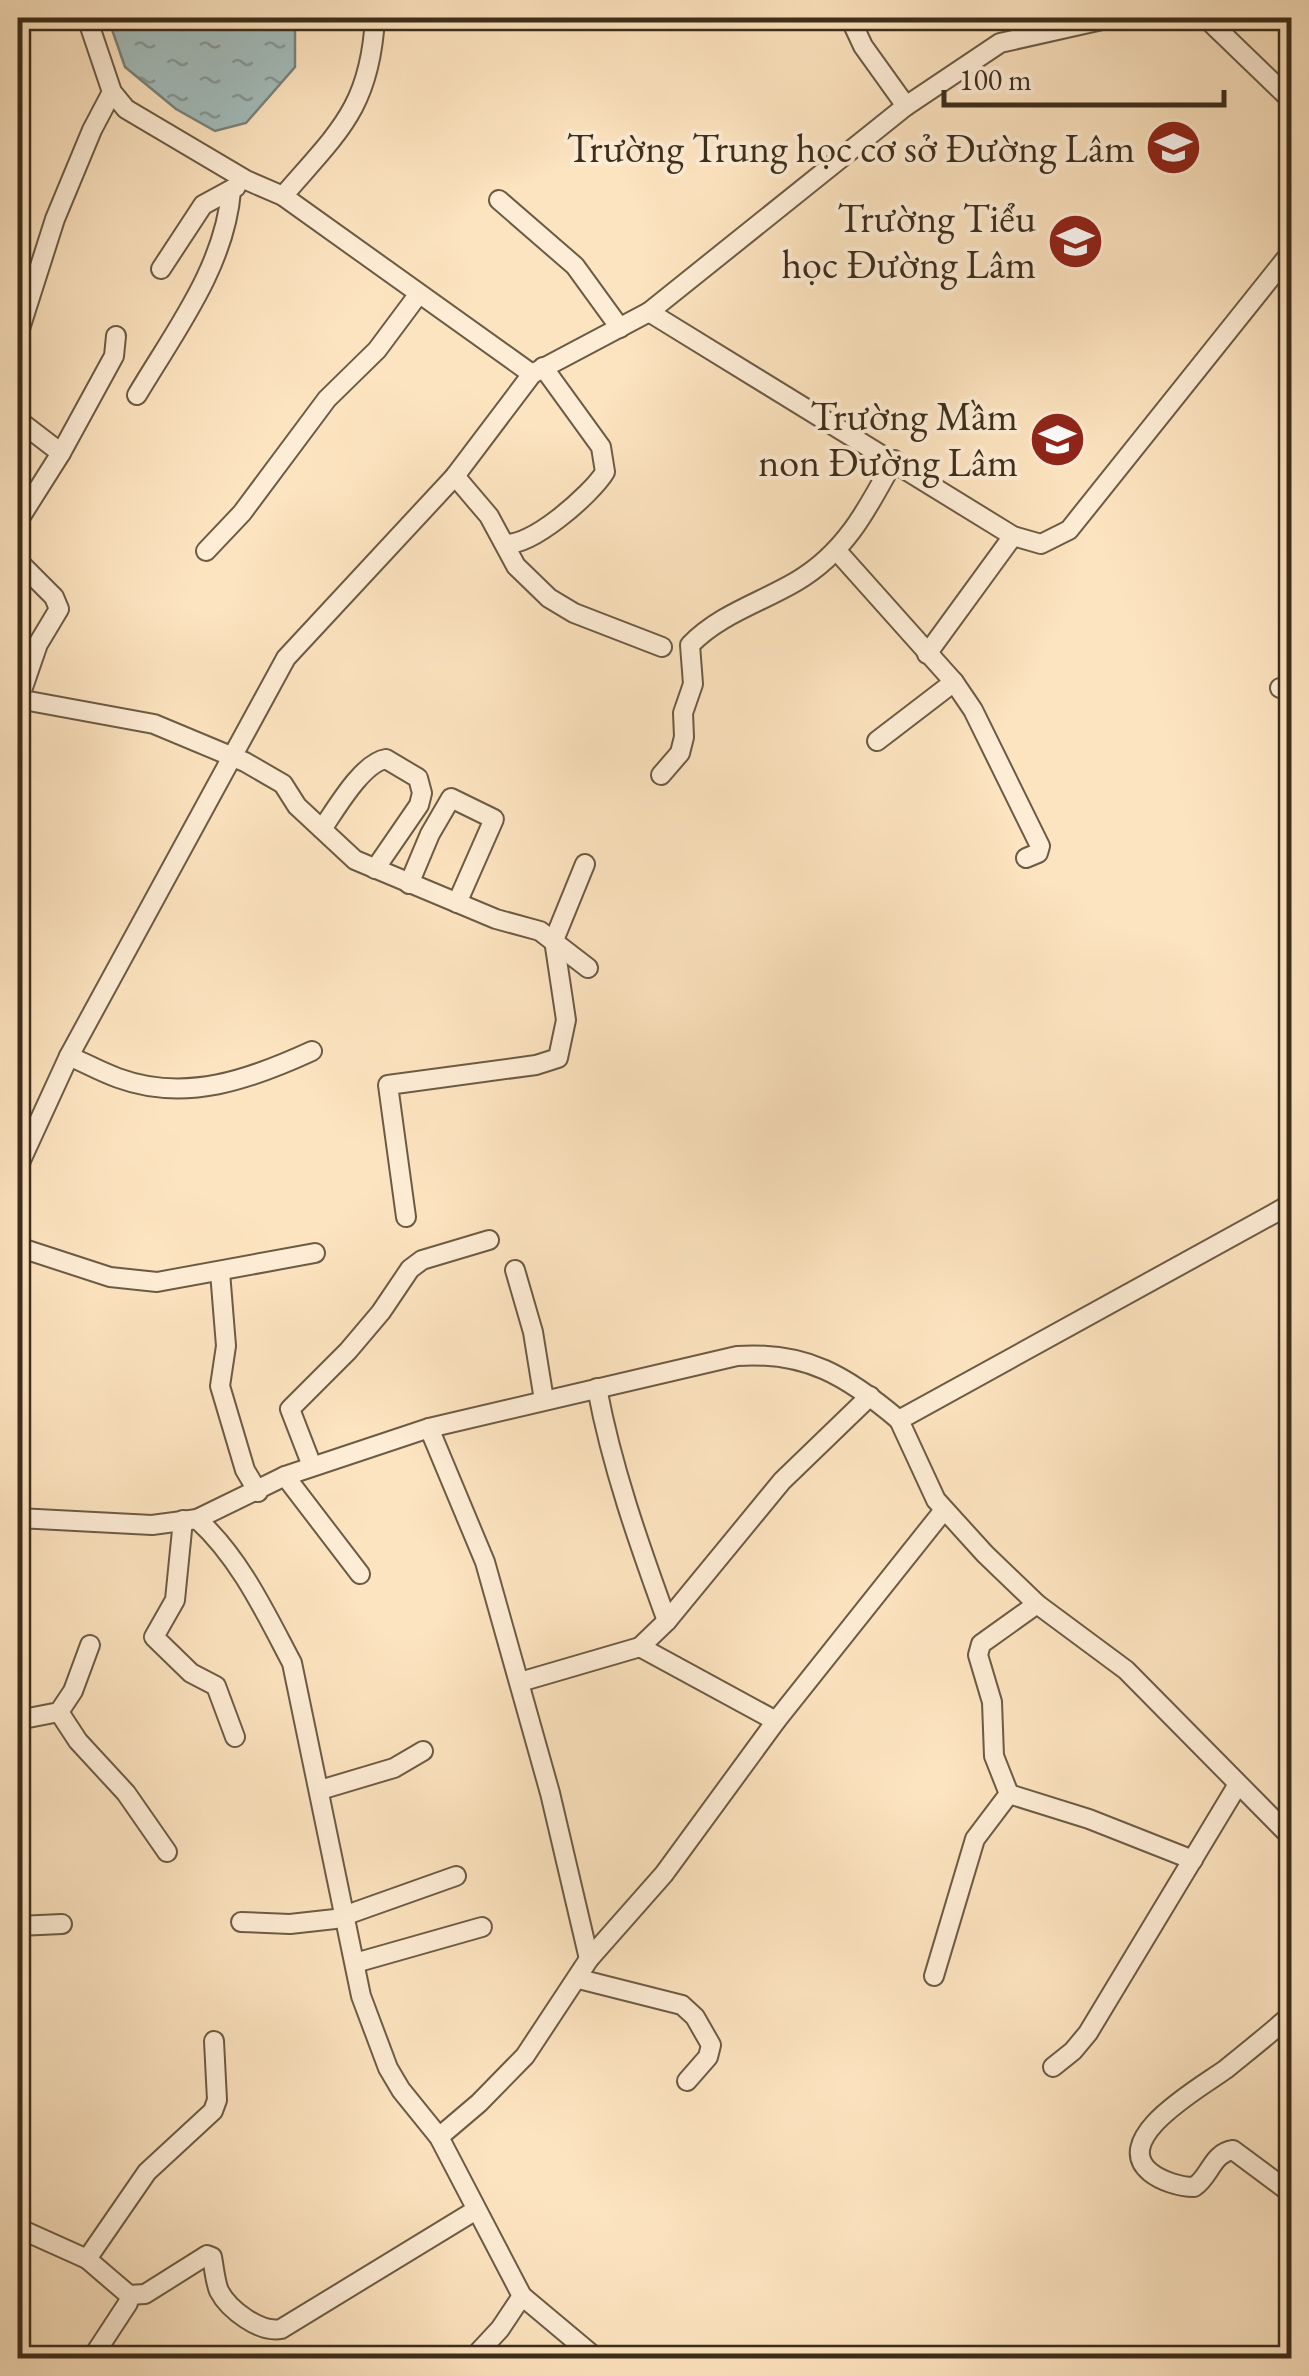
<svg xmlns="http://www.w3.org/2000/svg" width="1309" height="2376" font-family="'EB Garamond',serif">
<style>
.water{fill:url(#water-ripples);stroke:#79837b;stroke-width:2.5}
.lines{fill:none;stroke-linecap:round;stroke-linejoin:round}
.minor-casing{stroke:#6c5b44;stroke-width:22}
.minor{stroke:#feedd6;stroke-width:18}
.labels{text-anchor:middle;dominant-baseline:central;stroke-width:8;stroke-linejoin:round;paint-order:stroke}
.poi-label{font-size:40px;fill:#3c2d1b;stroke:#feedd6;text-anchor:end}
</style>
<defs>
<pattern id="water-ripples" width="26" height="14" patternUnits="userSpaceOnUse" patternTransform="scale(2.5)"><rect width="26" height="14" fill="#a2bcbb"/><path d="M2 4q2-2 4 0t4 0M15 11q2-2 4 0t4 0" fill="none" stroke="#859997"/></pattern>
</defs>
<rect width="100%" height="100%" fill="#fde4c0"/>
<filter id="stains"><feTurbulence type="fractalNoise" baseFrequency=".002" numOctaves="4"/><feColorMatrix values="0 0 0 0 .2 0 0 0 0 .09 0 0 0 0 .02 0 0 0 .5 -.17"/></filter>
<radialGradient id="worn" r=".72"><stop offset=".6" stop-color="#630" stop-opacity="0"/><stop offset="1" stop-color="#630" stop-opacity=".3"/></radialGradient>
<polygon class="water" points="108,18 295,18 295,67 246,123 215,131 176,109 125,67"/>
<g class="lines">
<defs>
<g id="minor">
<polyline points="87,18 112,92 126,109 246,180 283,196 532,374"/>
<polyline points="850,18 863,46 906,106"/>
<polyline points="1206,18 1292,101"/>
<path d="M283,196C338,132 370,108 375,18"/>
<polyline points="499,200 575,266 620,328"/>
<polyline points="161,269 203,205 236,187"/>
<polyline points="649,312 1013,536 1041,544 1069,530 1292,251"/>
<polyline points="18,335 55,219 92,130 112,92"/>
<path d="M137,395C175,331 225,266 231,191"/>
<polyline points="18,420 61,453 18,521"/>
<polyline points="61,453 114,356 116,336"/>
<polyline points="455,476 489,516 516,566 549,598 574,613 662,647"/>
<path d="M504,543C528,550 592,494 605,472L601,447L543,367"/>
<polyline points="206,551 242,513 327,399 377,350 418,295"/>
<polyline points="837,551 954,682 973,710 1040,846 1038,853 1026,858"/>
<polyline points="18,561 54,597 59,609 38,644 19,699"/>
<polyline points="927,654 1013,536"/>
<polyline points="1280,688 1292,686"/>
<polyline points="18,699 154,724 245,762 283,784 297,806 355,860 496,919 540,931 588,968"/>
<polyline points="877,741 954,682"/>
<path d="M661,775L680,753L684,737L683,713L693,684L690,645C720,614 760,603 797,581C846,552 868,508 894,460"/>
<path d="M322,829C336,809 362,763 386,759L418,778L422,793L419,805L375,869"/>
<polyline points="409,884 430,834 451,798 494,819 457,903"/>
<path d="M69,1056C85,1063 101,1072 118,1078C186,1103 251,1079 312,1051"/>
<polyline points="18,1167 69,1056 286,658 455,476 532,374 649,312 906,106 1000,43 1111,18"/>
<polyline points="1292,1201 1282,1209 899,1420 936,1500 985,1554 1037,1604 1126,1670 1292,1838"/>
<polyline points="406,1217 388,1085 536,1065 558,1058 566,1020 554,940 585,864"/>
<polyline points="18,1247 110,1277 157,1282 315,1253"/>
<polyline points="515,1270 533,1332 544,1400"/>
<polyline points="220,1272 226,1346 220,1386 245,1470 258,1492"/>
<path d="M597,1388C612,1468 639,1544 667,1621"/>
<polyline points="429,1428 485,1562 550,1793 589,1959"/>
<polyline points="312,1466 290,1409 348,1351 381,1312 410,1269 422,1260 489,1240"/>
<polyline points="285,1476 360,1574"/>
<path d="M18,1518L152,1525L197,1519L285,1476L429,1428L737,1356C806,1351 847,1376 899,1420"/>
<path d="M197,1519C240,1558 265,1612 292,1663L361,1996L388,2068L401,2090L439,2137L522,2296L596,2358"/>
<polyline points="183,1520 175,1600 154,1637 191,1673 216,1686 235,1737"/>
<polyline points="640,1647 667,1621 782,1481 870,1396"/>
<polyline points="520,1682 640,1647 776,1721"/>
<polyline points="59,1712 78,1741 126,1793 167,1852"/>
<polyline points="18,1720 59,1712 73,1691 90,1645"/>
<polyline points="320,1790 394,1768 423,1751"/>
<polyline points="1009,1794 1089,1819 1193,1860"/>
<polyline points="241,1922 290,1924 335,1919 456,1876"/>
<polyline points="18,1926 62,1924"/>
<polyline points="355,1963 482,1927"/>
<polyline points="934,1976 975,1839 1009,1794 994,1756 992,1702 978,1655 981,1644 1037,1604"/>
<polyline points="579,1979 682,2005 695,2017 711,2045 708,2057 687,2081"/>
<path d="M1292,2014C1271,2033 1248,2051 1226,2069C1203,2086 1109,2138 1150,2172C1161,2181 1180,2187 1194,2187C1210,2177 1212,2153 1233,2150L1292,2194"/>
<polyline points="1053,2067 1073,2051 1088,2033 1237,1786"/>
<polyline points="439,2137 479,2103 525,2056 589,1959 664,1874 776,1721 944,1510"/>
<polyline points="18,2228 87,2259 129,2295 128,2303 92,2358"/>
<polyline points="87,2259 147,2172 213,2111 217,2100 214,2041"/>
<path d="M129,2295L145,2294L207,2255L212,2257C214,2267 215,2281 219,2291C229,2310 260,2333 281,2329L476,2210"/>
<polyline points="473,2358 500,2329 522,2296"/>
</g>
</defs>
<use href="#minor" class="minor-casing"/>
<use href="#minor" class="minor"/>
</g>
<defs>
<symbol id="school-disc" viewBox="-11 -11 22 22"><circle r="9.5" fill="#8f2418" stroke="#feedd6"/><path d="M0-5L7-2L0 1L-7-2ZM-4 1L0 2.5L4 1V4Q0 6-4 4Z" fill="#fff"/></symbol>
</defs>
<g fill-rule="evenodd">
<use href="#school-disc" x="1142" y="116" width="63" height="63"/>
<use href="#school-disc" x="1044" y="210" width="63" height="63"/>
<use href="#school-disc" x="1026" y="408" width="63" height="63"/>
</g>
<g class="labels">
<g class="poi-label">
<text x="1135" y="148">Trường Trung học cơ sở Đường Lâm</text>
<text x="1036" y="218">Trường Tiểu<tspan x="1036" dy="46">học Đường Lâm</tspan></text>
<text x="1018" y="416">Trường Mầm<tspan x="1018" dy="46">non Đường Lâm</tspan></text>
</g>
</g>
<rect width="1309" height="2376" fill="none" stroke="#fde4c0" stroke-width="60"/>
<rect x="20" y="20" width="1269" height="2336" fill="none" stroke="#3c2d1b" stroke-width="5"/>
<rect x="30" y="30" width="1249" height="2316" fill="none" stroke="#3c2d1b" stroke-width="2.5"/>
<path d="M944 90v15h280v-15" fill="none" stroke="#3c2d1b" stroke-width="5"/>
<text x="959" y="90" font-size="30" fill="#3c2d1b" stroke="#feedd6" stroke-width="8" paint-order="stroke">100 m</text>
<rect width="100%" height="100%" filter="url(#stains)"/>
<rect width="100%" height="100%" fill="url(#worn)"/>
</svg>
